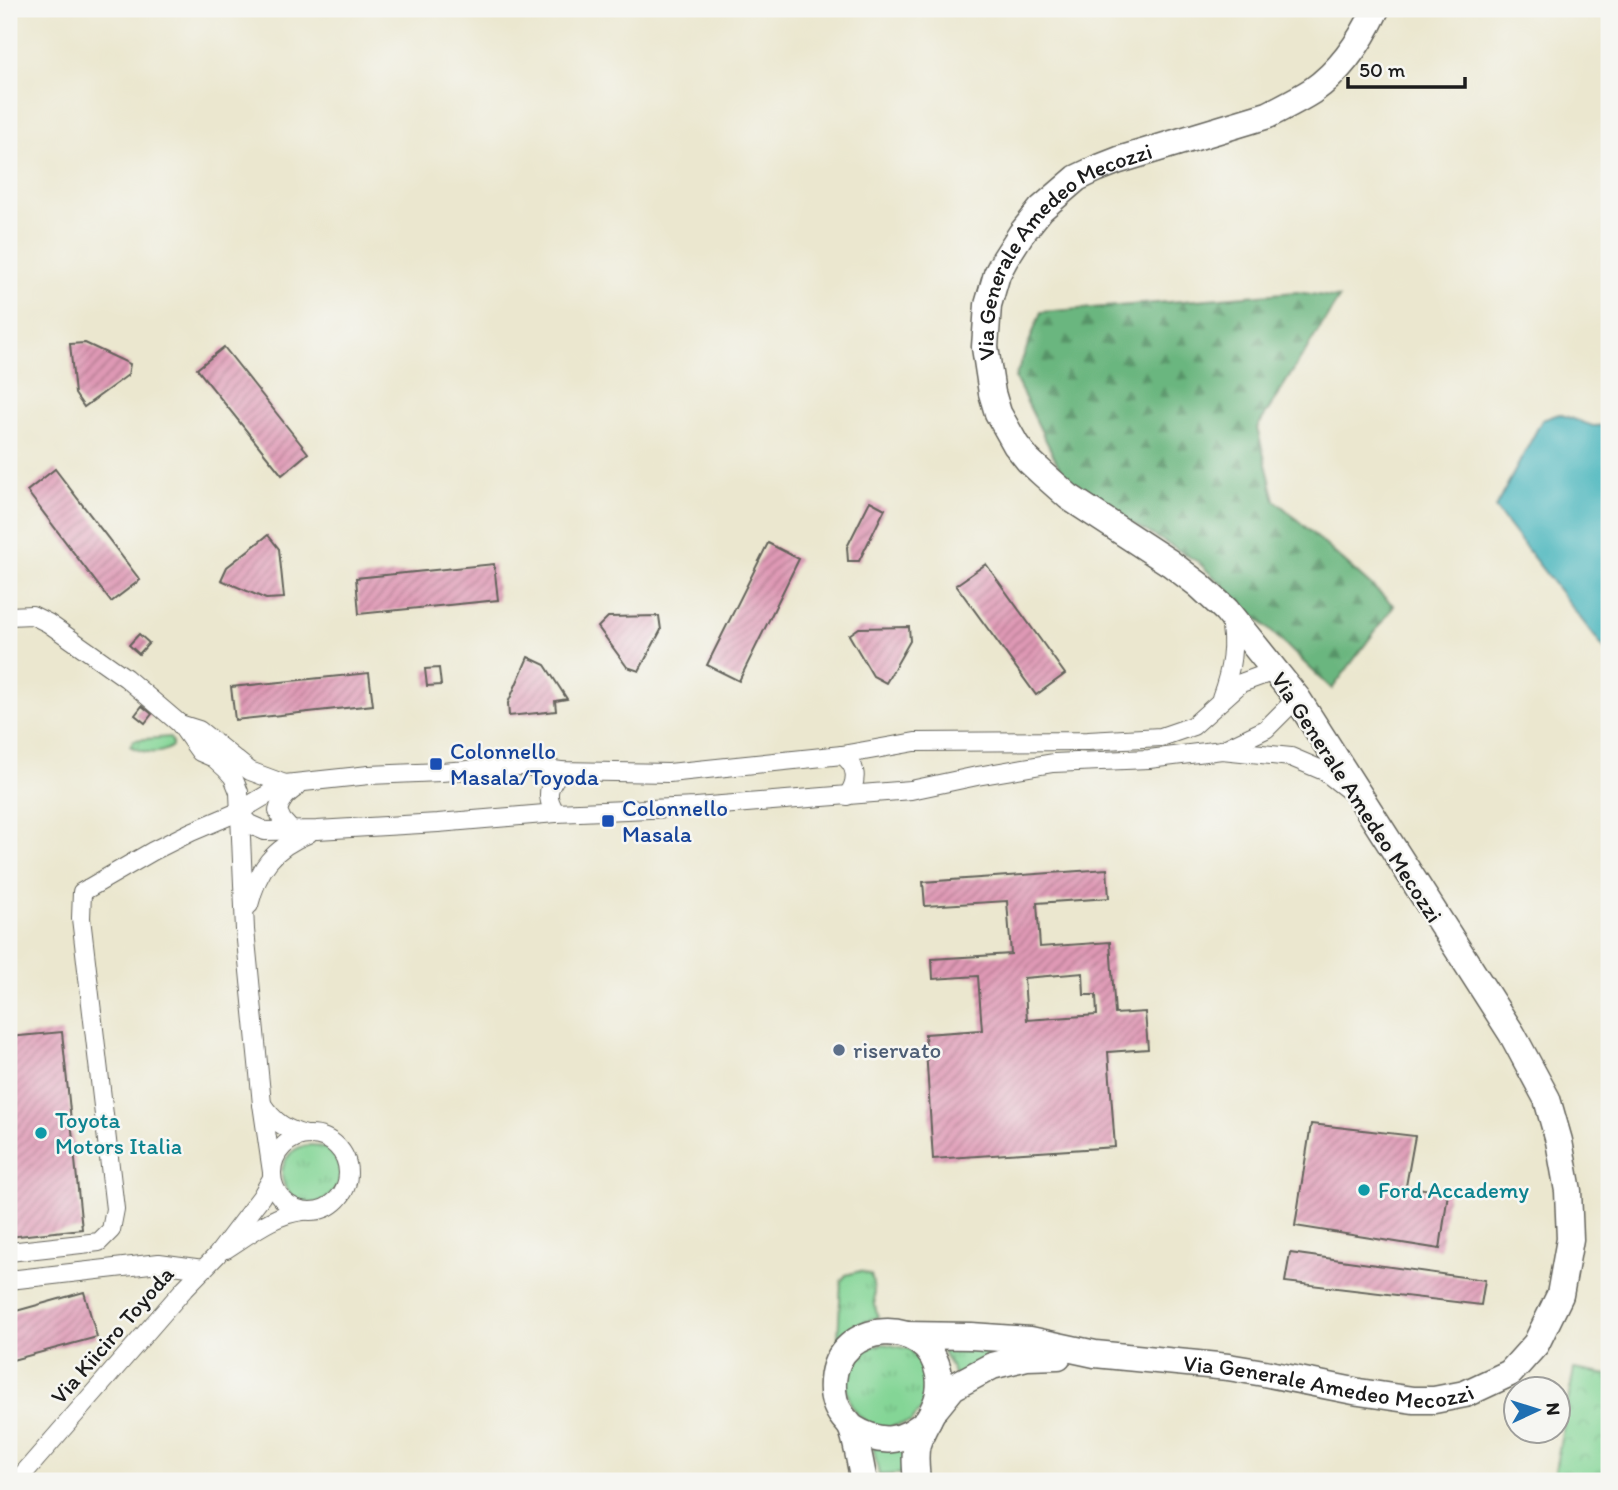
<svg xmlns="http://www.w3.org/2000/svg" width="1618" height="1490" font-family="Itim,sans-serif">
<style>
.grass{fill:url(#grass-tufts);stroke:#507859;stroke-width:2}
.forest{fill:url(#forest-firs);stroke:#44694e;stroke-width:2}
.park{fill:url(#park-crowns);stroke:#507859;stroke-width:2}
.water{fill:#44b4bb;stroke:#30686c;stroke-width:2}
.building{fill:url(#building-hatch);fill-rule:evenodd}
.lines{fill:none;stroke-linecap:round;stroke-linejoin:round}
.street-casing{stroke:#64635b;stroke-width:20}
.secondary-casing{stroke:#64635b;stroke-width:29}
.street{stroke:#fff;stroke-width:18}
.secondary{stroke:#fff;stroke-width:26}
.transit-dot{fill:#1a4fb4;stroke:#f6f6f2;stroke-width:2.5}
.service-dot{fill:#5c6f8a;stroke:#f6f6f2;stroke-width:2.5}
.culture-dot{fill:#0f9aa8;stroke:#f6f6f2;stroke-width:2.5}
.labels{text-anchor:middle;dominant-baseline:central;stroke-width:5;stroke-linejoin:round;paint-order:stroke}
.street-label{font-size:23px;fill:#1c1c1c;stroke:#f6f6f2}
.transit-label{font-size:23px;fill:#164399;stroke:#f6f6f2;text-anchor:start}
.service-label{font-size:23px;fill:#4e5e75;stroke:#f6f6f2;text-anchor:start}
.culture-label{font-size:23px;fill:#0d838f;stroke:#f6f6f2;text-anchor:start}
</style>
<defs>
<pattern id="grass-tufts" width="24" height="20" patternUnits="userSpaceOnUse" patternTransform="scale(1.75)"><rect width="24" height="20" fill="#84d596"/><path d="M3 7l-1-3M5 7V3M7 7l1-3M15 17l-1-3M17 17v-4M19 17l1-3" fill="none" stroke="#71b681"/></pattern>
<pattern id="forest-firs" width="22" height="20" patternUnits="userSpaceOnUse" patternTransform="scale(1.75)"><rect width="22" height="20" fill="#6bb67f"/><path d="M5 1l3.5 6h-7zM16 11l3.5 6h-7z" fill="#579367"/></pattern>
<pattern id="park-crowns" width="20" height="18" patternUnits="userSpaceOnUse" patternTransform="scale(1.75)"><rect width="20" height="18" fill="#84d596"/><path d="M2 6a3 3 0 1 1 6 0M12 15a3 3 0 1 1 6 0" fill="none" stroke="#71b681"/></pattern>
<pattern id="building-hatch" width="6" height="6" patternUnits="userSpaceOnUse" patternTransform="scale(1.75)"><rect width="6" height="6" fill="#df99b5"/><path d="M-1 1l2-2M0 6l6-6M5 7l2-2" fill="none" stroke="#b47c92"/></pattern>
</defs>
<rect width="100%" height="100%" fill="#f6f6f2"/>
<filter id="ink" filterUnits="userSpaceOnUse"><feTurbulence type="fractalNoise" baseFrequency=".0143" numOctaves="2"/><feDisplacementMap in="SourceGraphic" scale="14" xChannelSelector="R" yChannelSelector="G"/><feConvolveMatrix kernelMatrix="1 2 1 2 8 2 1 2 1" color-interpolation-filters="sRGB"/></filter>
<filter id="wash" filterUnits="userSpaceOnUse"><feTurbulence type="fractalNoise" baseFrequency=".00686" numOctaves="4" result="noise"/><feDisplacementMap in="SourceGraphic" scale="28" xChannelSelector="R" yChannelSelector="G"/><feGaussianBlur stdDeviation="1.57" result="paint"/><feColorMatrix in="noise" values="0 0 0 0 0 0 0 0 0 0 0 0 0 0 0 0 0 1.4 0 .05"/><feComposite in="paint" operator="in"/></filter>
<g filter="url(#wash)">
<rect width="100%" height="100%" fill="#ebe7cf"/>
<g class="grass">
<path d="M169,737L172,741V746C160,756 143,753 130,746L134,740Z"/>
<circle cx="311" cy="1174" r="29"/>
<path d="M860,1271L871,1275C876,1289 872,1302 878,1317L857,1325L838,1340L841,1281L846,1275Z"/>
<polygon points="884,1344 910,1349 928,1371 929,1399 911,1422 884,1428 870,1424 859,1416 851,1405 847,1392 847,1378 851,1366 860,1355 871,1347"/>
<polygon points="941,1347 1001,1350 956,1377"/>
<polygon points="873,1447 906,1447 910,1473 879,1475"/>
</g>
<polygon class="forest" points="1297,292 1339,298 1257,428 1275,500 1394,606 1332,689 1198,562 1068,485 1015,378 1041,312"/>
<polygon class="park" points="1574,1369 1609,1375 1609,1481 1553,1481"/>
<polygon class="water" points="1559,414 1593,426 1609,425 1609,655 1495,508 1542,420"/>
<g id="blocks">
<g class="building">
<polygon points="85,343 130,364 128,375 84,407 75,394 70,344"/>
<polygon points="224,347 308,453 282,475 197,369"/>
<polygon points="55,469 140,580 111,602 27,491"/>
<polygon points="870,501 885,509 859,561 848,561 847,547"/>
<polygon points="268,535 279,549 284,598 266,599 221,580 227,567"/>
<polygon points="768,543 799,559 739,681 707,665"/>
<polygon points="494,564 498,600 359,614 356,578"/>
<polygon points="986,564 1065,674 1036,695 956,585"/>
<polygon points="659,616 661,630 639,671 627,667 598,627 608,617"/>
<polygon points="909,627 910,641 886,683 873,676 849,635 859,628"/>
<polygon points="139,634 149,643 139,654 129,645"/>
<polygon points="528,657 545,665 567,699 555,701 556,711 509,716 508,703"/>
<polygon points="439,668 441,685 427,686 425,669"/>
<polygon points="369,673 373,705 235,720 231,687"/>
<polygon points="142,706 152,714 145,723 135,715"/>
<path d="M1107,869L1109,898L1037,903L1040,947L1110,942L1115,1014L1145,1012L1148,1049L1108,1052L1115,1147L933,1159L925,1034L982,1030L978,976L933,979L932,959L1011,954L1007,901L925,906L923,882ZM1083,973L1084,995H1096L1097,1015L1027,1020L1024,978Z"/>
<polygon points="62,1032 82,1229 9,1237 9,1037"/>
<polygon points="1311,1124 1415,1136 1406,1186 1448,1193 1440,1249 1295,1226"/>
<polygon points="1290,1253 1485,1280 1481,1305 1285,1282"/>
<polygon points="84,1292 97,1337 9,1361 9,1313"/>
</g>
</g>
</g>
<g filter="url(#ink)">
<use href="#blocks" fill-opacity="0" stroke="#64635b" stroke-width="2"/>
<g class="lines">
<defs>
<g id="street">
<polyline points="9,616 32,615 48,623 126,678 180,724 200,752 214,758 226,769 233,777 239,792 245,930 262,1104 272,1172"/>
<path d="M1221,698C1231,671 1236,645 1229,617"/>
<polyline points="180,724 199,730 250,771 285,784"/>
<polyline points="1222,750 1266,729 1297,698"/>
<path d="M842,755C858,765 858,782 847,796"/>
<polyline points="238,812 249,824 265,831 317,830 438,823 556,813 696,807 911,790 977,776 1053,763 1149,759 1222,750 1291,757 1324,771 1351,792"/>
<path d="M556,813C544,796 548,786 561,771"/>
<path d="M291,830L282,820L278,811C281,799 287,794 297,787"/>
<path d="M249,905C258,869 273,848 308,834"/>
<path d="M262,1104C274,1122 286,1130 306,1135"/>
<circle cx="310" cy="1173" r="38"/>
<path d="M226,1249C250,1234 274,1214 303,1211"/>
<polyline points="9,1252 99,1242 111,1230 115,1209 81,918 82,892 153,851 191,832 238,812 285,784 369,775 441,772 522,766 561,771 669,773 842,755 915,742 1088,741 1161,737 1193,726 1241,683 1274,671"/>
<polyline points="9,1280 159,1263 203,1269"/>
<polyline points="17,1481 185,1288 217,1255 261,1197 272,1178"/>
</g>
<g id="secondary">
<path id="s1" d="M905,1335L971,1336L1030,1340L1095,1354L1228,1367L1264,1373L1359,1392L1413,1400H1434L1465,1394L1510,1373L1536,1344L1560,1295L1570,1239L1568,1191L1559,1141L1547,1099L1512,1034L1297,698L1226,610L1199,585L1170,563L1069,497L1042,473L1028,460L1016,445L998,413L992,393L985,347L988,305L997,274L1005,259L1021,234L1041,209L1077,178L1096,169L1119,160L1268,115C1283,107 1298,100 1312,91C1341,71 1362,39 1376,9"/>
<polyline points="936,1408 953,1387 992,1366 1027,1357 1058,1356"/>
<path d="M851,1427C880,1445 902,1444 928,1420"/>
<path d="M864,1481C860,1464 858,1446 852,1429C850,1424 846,1421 843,1417C835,1407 832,1394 833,1381C837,1320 929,1314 939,1375C944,1404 925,1418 917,1444C914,1455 916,1470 917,1481"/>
</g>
</defs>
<use href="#street" class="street-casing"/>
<use href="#secondary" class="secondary-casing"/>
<use href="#street" class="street"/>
<use href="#secondary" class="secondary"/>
</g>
</g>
<g class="transit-dot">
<rect x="429" y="757" width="14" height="14" rx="3.5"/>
<rect x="601" y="814" width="14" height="14" rx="3.5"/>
</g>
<circle class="service-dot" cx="839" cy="1050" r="7"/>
<g class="culture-dot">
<circle cx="41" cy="1133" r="7"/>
<circle cx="1364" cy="1190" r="7"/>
</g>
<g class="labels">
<g class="street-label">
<text stroke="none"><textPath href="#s1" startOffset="2000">Via Generale Amedeo Mecozzi</textPath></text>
<text transform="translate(1357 797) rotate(57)">Via Generale Amedeo Mecozzi</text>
<text transform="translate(112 1335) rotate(-49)">Via Kiiciro Toyoda</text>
<text stroke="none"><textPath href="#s1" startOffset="427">Via Generale Amedeo Mecozzi</textPath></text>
</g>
<g class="transit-label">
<text x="450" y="751">Colonnello<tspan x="450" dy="26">Masala/Toyoda</tspan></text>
<text x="622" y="808">Colonnello<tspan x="622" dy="26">Masala</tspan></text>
</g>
<g class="service-label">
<text x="853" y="1050">riservato</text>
</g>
<g class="culture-label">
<text x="55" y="1120">Toyota<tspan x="55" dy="26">Motors Italia</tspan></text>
<text x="1378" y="1190">Ford Accademy</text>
</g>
</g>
<rect width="1618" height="1490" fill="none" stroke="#f6f6f2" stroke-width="35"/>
<g transform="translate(1537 1410) rotate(86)"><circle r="33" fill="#f6f6f2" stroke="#9f9f9c" stroke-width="2"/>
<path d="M0-5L12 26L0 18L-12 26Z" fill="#1f6fb2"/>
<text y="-10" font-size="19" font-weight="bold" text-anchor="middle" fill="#1c1c1c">N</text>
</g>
<path d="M1348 77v10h117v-10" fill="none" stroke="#1c1c1c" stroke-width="3.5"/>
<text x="1359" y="77" font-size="21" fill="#1c1c1c" stroke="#f6f6f2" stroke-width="5" paint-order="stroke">50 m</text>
</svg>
